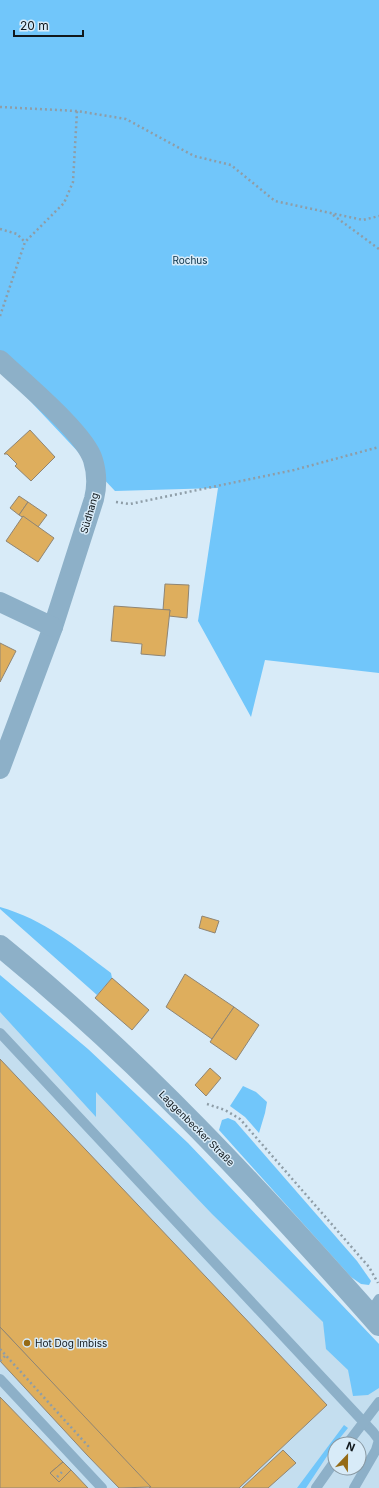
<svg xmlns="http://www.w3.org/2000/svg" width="379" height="1488" font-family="Inter,sans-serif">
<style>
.built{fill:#c4deef;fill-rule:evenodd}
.green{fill:#71c6fa}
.building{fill:#deae5d;stroke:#8f8574}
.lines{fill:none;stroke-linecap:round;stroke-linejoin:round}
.path{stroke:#8e9da7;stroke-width:2.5;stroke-dasharray:2 3;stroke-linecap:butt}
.service{stroke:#8db0c8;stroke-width:10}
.minor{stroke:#8db0c8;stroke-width:20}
.tertiary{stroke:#8db0c8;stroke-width:22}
.poi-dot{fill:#956b16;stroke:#d8ebf8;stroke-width:1.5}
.labels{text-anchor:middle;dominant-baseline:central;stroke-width:3;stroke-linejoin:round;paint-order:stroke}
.park-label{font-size:10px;fill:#072f45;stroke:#d8ebf8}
.street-label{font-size:10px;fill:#11181c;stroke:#d8ebf8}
.poi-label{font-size:10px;fill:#11181c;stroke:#d8ebf8;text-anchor:start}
</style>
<rect width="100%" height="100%" fill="#d8ebf8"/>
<path class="built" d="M0,988L379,1362V1488H0ZM335,1444H359V1468H335Z"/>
<g class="green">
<polygon points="0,0 379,0 379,673 265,660 251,717 198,621 218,488 115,491 0,369"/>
<path d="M0,907C45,920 74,945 111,973L112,978L97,995L0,909Z"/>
<polygon points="0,975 88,1049 188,1143 379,1344 379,1388 368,1395 353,1396 348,1370 326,1349 323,1322 212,1214 96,1092 96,1117 0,1012"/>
<polygon points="243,1086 256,1092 267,1102 265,1113 259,1133 245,1117 230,1106"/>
<polygon points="228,1118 235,1121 357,1261 371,1281 369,1285 361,1284 351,1277 219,1130 222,1120"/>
<polygon points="344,1425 348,1428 335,1444 306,1488 297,1488"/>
</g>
<g class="building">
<polygon points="30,430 55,457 31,481 15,466 17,464 7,454 4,454"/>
<polygon points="19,496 28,502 19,515 10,508"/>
<polygon points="28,502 47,515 38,527 19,515"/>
<polygon points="23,516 54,538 38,562 6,541"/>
<polygon points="165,584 189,585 187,618 169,616 170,610 163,610"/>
<polygon points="114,606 170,610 165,656 141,654 142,644 111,641"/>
<polygon points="0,643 16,651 0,682"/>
<polygon points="202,916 219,921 215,933 199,928"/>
<polygon points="185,974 234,1007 212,1039 166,1007"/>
<polygon points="112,978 149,1010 132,1030 95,998"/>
<polygon points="234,1007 259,1025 236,1060 210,1042"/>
<polygon points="0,1059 327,1405 239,1488 150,1488 0,1327"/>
<polygon points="210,1068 221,1078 206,1096 195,1085"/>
<polygon points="0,1327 151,1487 119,1488 87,1455 0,1361"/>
<polygon points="0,1397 63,1462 50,1473 59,1482 71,1470 88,1488 0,1488"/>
<polygon points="283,1450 296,1463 268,1488 242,1488"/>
<polygon points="63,1462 71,1470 59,1482 50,1473"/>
</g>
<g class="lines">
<g class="path">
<polyline points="0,107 77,111 126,119 194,156 231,165 275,201 363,220 379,216"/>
<polyline points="333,215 379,249"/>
<polyline points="0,229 17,234 25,242"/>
<polyline points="0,316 25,242 64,203 73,182 77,111"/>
<polyline points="116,502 130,504 294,470 379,447"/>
<polyline points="207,1104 225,1110 240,1119 369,1267 378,1283"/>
<polyline points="0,1349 89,1447 87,1449"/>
<polyline points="0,1361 6,1355"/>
<polyline points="57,1477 63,1471"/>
</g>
<g class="service">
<polyline points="0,1033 373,1432 379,1440 376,1450 354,1488"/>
<polyline points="369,1314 379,1299"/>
<polyline points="0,1379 102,1488"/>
<polyline points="347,1444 379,1402"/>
<polyline points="316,1488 335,1461"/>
</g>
<g class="minor">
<path d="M0,360C23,382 85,433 93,460C97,473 97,487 94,499L53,627L0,769"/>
<polyline points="0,602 53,627"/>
</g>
<path class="tertiary" d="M0,946C139,1059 261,1191 379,1325"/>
</g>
<circle class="poi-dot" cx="27" cy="1343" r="4"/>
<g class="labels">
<g class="park-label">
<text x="190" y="260">Rochus</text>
</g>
<g class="street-label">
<text transform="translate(89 513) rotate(-74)">Südhang</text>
<text transform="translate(197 1128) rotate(45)">Laggenbecker Straße</text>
</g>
<g class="poi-label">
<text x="35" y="1343">Hot Dog Imbiss</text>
</g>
</g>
<g transform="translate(347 1456) rotate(22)"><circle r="19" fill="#d8ebf8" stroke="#8897a0"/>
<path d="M0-3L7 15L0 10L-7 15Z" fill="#956b16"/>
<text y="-6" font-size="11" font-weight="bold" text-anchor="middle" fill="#11181c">N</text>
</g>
<path d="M14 30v6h69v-6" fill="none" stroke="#11181c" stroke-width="2"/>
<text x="20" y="30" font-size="12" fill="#11181c" stroke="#d8ebf8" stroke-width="3" paint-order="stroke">20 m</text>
</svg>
